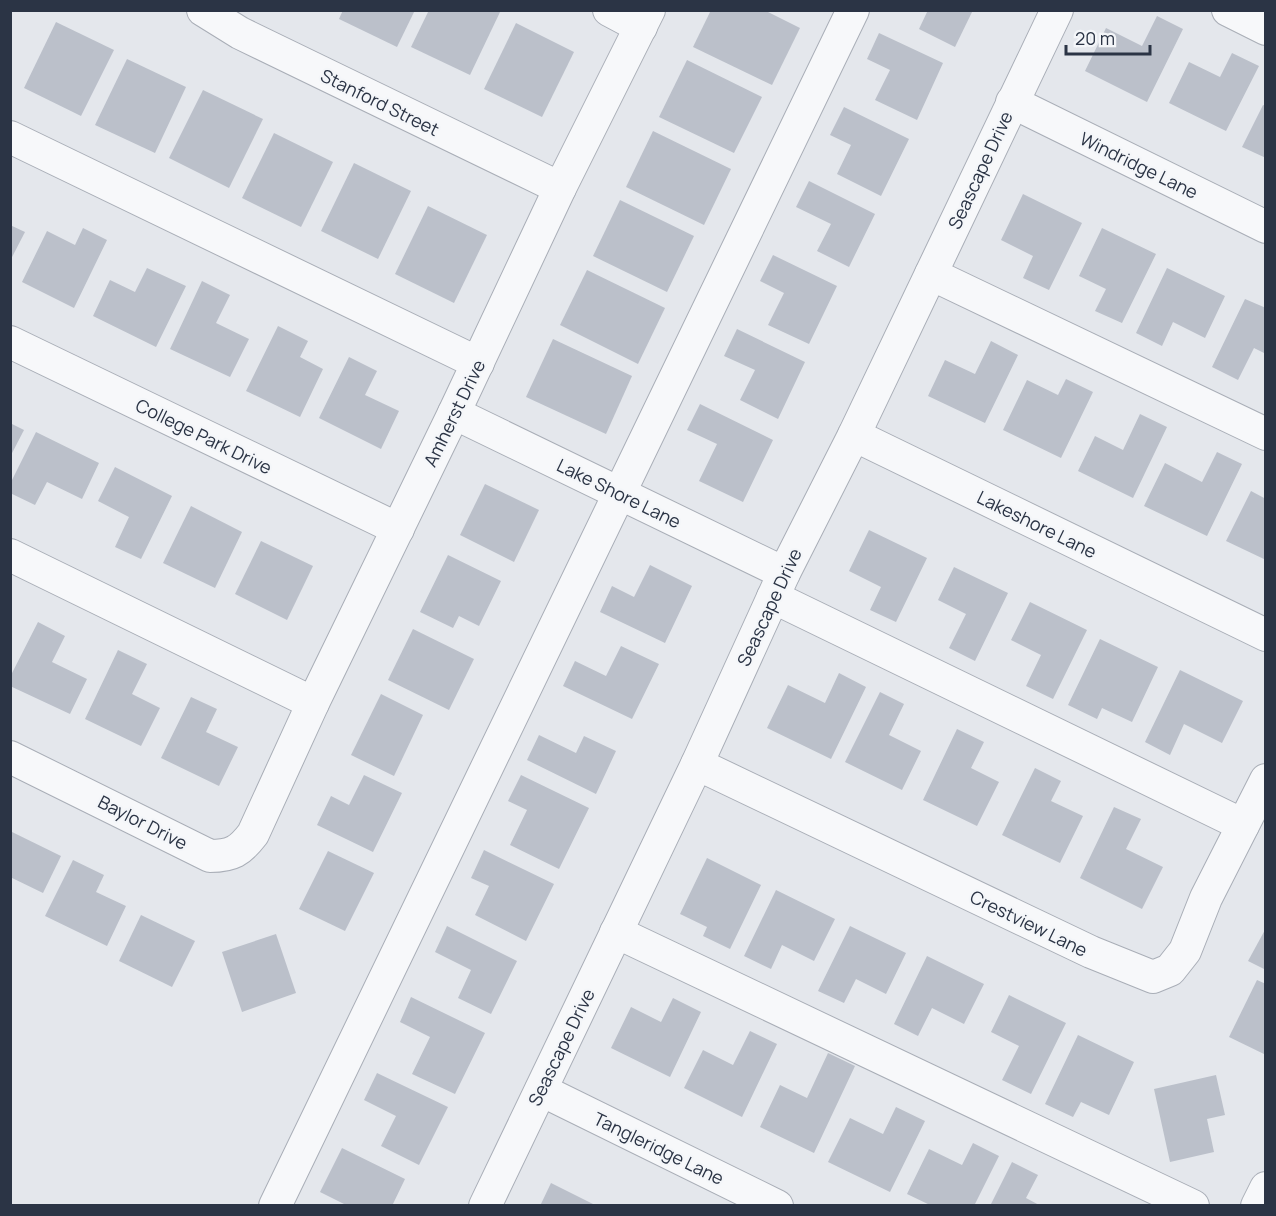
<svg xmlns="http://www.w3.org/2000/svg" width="1276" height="1216" font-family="Manrope,sans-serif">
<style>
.building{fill:#bbc0ca}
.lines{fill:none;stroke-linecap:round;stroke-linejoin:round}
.minor-casing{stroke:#a9aeb7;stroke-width:34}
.minor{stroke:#f7f8fa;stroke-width:32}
.labels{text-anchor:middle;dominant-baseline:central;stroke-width:4.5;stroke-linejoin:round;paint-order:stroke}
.street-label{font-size:18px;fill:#2b3445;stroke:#f4f6f9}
</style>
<rect width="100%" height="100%" fill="#e4e7ec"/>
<g class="building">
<polygon points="343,10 415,10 397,47 339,19"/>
<polygon points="429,10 501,10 470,75 411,47"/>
<polygon points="711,10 764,10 800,28 772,85 693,47"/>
<polygon points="928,10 973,10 955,47 919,29"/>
<polygon points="1157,16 1183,29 1147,102 1085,71 1106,28 1142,46"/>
<polygon points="56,22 114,50 81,116 24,88"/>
<polygon points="516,23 574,52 542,117 484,89"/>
<polygon points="879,33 943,63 917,120 875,100 890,70 867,59"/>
<polygon points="1232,53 1259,66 1226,131 1169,103 1189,62 1220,77"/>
<polygon points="127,59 186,87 155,153 95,125"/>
<polygon points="687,60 762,97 734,153 659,117"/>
<polygon points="203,90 263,119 229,188 169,158"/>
<polygon points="1263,105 1266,106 1266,158 1242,147"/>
<polygon points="844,107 909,139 881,196 837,174 851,145 830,135"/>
<polygon points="653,131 731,169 704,225 626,187"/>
<polygon points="274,133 333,162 301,227 242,198"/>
<polygon points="354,163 411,191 378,259 321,231"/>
<polygon points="809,181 875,214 849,267 817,251 831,224 796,207"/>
<polygon points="1023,194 1082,223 1049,290 1023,278 1033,256 1001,240"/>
<polygon points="620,200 694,236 667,292 593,256"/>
<polygon points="428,206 487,235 454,303 395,274"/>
<polygon points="10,225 25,232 10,261"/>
<polygon points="83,228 107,240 74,308 22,282 47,231 75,245"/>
<polygon points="1102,228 1156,254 1122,323 1095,311 1106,289 1079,276"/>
<polygon points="773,255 837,286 809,344 768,325 784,293 760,281"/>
<polygon points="147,268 186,286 156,347 93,316 110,280 135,292"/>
<polygon points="1167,268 1225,296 1205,338 1173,322 1162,346 1136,333"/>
<polygon points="587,270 665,308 638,364 560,325"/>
<polygon points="202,281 230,295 216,323 249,339 230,377 170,349"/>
<polygon points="1245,299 1266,308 1266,354 1254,348 1238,380 1212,367"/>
<polygon points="278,326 308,341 300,357 323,369 300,417 246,391"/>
<polygon points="737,329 805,362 778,419 740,400 755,370 724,356"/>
<polygon points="553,339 632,376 606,434 526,397"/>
<polygon points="991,341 1018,355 985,423 928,396 945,360 975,374"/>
<polygon points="349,357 377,371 365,395 399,411 381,449 319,418"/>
<polygon points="1066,379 1093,392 1061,458 1003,430 1027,380 1058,395"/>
<polygon points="700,404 773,440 743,502 699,481 717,444 687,430"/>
<polygon points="1140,414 1167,427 1133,498 1078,471 1095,436 1123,450"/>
<polygon points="10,423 24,430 10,457"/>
<polygon points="36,432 99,463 82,499 47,482 35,505 10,493 10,484"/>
<polygon points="1217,452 1242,464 1207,536 1144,506 1165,463 1202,482"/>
<polygon points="115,467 172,496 141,559 115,547 129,517 98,501"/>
<polygon points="485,484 539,510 514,562 460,535"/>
<polygon points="1251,491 1266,499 1266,560 1226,541"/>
<polygon points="191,506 242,532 215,588 163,563"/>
<polygon points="869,530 927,558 896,622 870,610 881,587 849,571"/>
<polygon points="261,541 313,566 287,620 235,594"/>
<polygon points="448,555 501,581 479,626 459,616 453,628 420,612"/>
<polygon points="650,565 692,586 665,643 600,612 612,586 634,597"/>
<polygon points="954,567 1008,593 975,661 949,648 966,614 938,600"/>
<polygon points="1030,602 1087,630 1053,699 1026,686 1041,655 1011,640"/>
<polygon points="38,622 65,636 52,662 87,679 70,714 10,686 10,677"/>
<polygon points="413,629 474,659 449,710 388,680"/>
<polygon points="1100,639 1158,667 1132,722 1102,708 1097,719 1068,705"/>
<polygon points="621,646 659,664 632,719 563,686 575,661 606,676"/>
<polygon points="118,650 147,664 132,694 160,708 141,746 85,719"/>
<polygon points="1180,670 1243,701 1222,743 1184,724 1170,755 1145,742"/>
<polygon points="839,673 866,687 831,759 767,728 788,685 825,703"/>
<polygon points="880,692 904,704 889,735 921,751 902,790 845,762"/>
<polygon points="381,694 423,715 394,776 351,755"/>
<polygon points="191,697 217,709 206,732 238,747 219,786 161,758"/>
<polygon points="957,729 984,742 971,768 999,782 977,826 923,800"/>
<polygon points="539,735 576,753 584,736 616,751 596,794 527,760"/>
<polygon points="1035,768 1061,781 1051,801 1083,816 1060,863 1002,835"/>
<polygon points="364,775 402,793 373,852 317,825 331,796 349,805"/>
<polygon points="521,775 589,808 559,869 510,845 527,810 508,801"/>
<polygon points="1114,807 1141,819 1126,849 1163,867 1142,909 1080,878"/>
<polygon points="10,831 61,856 43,893 10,877"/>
<polygon points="484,850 554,884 526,941 475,915 489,886 471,878"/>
<polygon points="328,851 374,873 345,931 299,909"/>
<polygon points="707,858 761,885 730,949 703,936 707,927 680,914"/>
<polygon points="73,860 104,875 96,892 126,906 107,946 45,916"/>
<polygon points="776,890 835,919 814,961 782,945 771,969 744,956"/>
<polygon points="141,915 195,941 172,987 119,961"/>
<polygon points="447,926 517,961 491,1014 458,998 471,970 435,952"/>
<polygon points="850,926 906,953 886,994 856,979 844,1003 818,991"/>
<polygon points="1266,928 1266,970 1248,961"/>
<polygon points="276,934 296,993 242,1012 222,952"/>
<polygon points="927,956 984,984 964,1024 932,1008 918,1036 894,1024"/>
<polygon points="1257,980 1266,984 1266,1055 1229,1037"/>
<polygon points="1009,995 1066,1023 1031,1094 1002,1080 1019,1046 991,1032"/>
<polygon points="411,997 485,1033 455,1094 412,1074 430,1037 400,1022"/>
<polygon points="673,998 701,1012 670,1077 611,1048 631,1007 661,1022"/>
<polygon points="750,1031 777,1044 742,1117 684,1088 703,1050 733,1065"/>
<polygon points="1078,1035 1134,1062 1109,1115 1081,1102 1073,1117 1045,1104"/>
<polygon points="828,1053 855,1066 814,1153 760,1127 780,1085 807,1098"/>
<polygon points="377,1073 448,1107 419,1165 381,1146 396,1116 364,1100"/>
<polygon points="1216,1075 1225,1115 1207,1119 1214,1152 1170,1162 1154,1089"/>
<polygon points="896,1107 925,1121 890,1192 828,1162 850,1118 883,1134"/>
<polygon points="973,1143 999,1156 974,1206 932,1206 907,1194 929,1149 962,1165"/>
<polygon points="342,1148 405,1179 392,1206 343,1206 344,1204 320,1192"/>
<polygon points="1012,1162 1038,1175 1026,1198 1041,1206 990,1206"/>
<polygon points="551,1183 597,1206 540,1206"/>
</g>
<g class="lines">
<defs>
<g id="minor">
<polyline points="203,10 240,33 560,188"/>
<polyline points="609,10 641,27"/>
<polyline points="1228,10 1266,29"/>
<polyline points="1012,102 1266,227"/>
<polyline points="10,137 478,363"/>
<polyline points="931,274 1266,434"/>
<polyline points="10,342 398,529"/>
<polyline points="454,413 784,573"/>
<polyline points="854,435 1266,635"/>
<polyline points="10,555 313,703"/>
<polyline points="773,597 1243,825"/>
<path d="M10,757L210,856C232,856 240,851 253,834L313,703L454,413L560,188L649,10"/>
<polyline points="697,764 1091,952 1153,977 1170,970 1185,951 1206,898 1266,780"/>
<polyline points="616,932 1193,1206"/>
<polyline points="541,1090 777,1206"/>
<polyline points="275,1206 853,10"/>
<polyline points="485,1206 697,764 784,573 854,435 1057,10"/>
<polyline points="1257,1206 1266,1188"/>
</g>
</defs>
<use href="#minor" class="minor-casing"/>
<use href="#minor" class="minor"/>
</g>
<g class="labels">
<g class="street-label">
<text transform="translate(380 102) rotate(26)">Stanford Street</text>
<text transform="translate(1139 165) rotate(26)">Windridge Lane</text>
<text transform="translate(980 170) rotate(-65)">Seascape Drive</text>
<text transform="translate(454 413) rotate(-64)">Amherst Drive</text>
<text transform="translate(204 436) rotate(26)">College Park Drive</text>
<text transform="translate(619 493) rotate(26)">Lake Shore Lane</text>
<text transform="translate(1037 524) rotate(26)">Lakeshore Lane</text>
<text transform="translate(769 607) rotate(-65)">Seascape Drive</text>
<text transform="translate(143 822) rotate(27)">Baylor Drive</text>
<text transform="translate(1029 923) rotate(26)">Crestview Lane</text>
<text transform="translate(561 1047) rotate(-64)">Seascape Drive</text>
<text transform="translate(659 1148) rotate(26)">Tangleridge Lane</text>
</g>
</g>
<rect width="1276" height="1216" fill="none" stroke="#2b3445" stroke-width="24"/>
<path d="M1066 45v9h84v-9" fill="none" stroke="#2b3445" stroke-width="3"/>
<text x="1075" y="45" font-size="18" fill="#2b3445" stroke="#f4f6f9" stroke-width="4.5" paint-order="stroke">20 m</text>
</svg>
